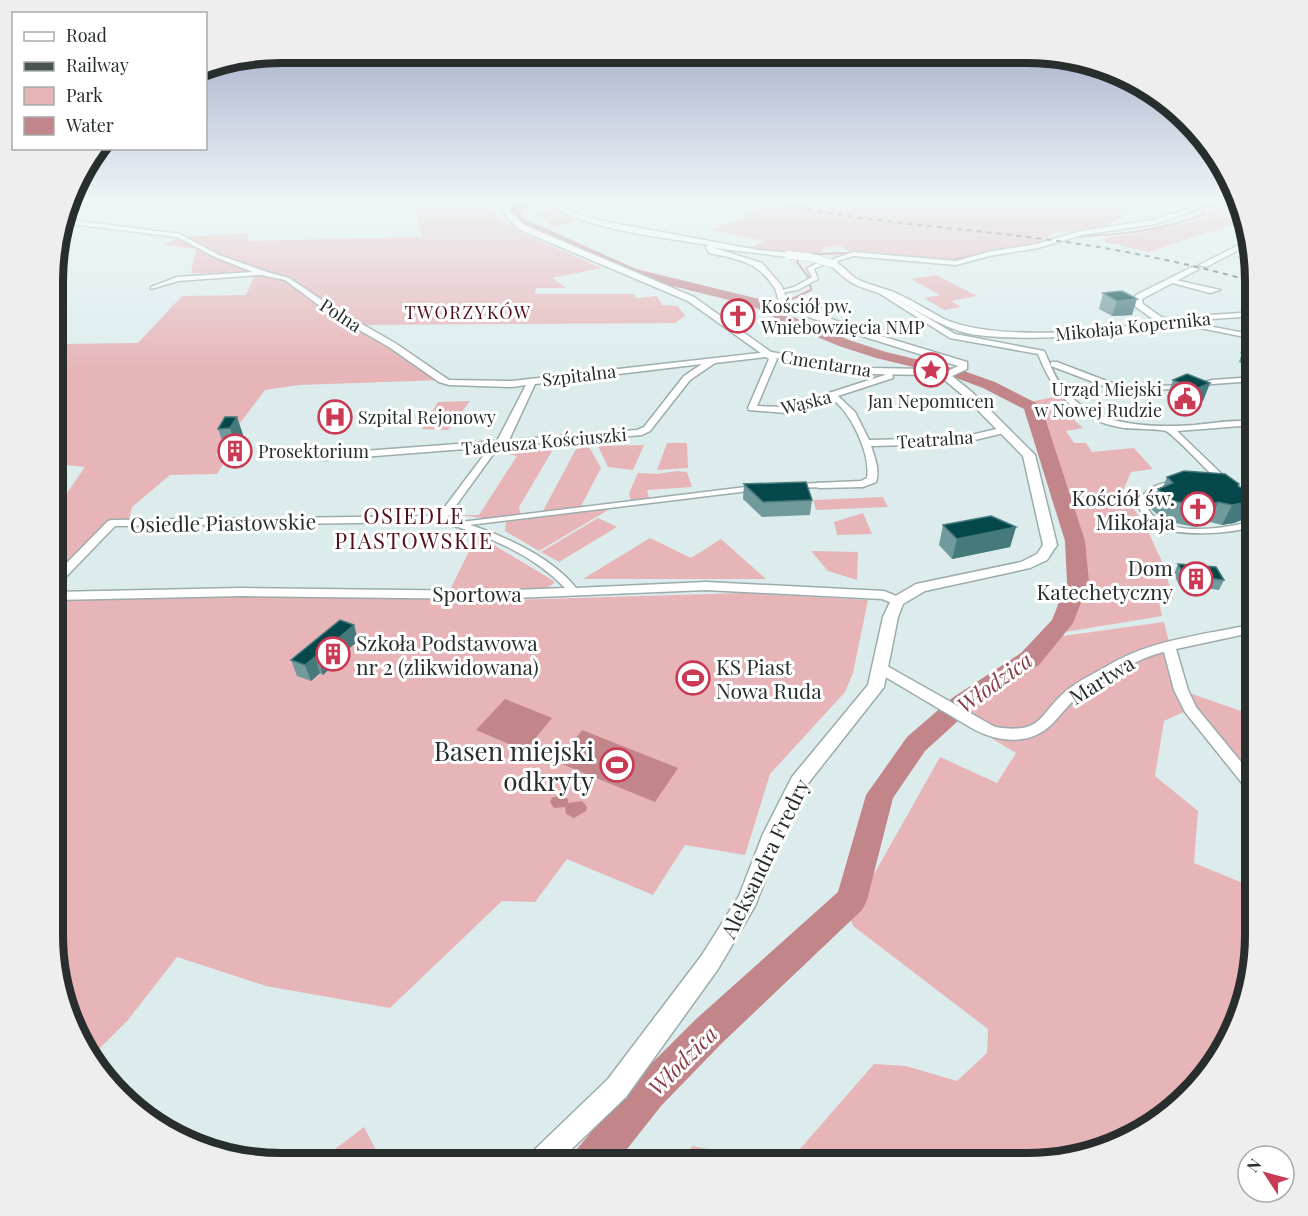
<svg xmlns="http://www.w3.org/2000/svg" width="1308" height="1216" font-family="'Playfair Display',serif">
<style>
.green{fill:#e7b4b7}
.water{fill:#c28589}
.lines{fill:none;stroke-linecap:round;stroke-linejoin:round}
.stream{stroke:#c28589;stroke-width:2}
.river{fill:#c28589;fill-rule:evenodd}
.pedestrian-casing{stroke:#9cabac;stroke-width:3}
.minor-casing{stroke:#9cabac;stroke-width:3}
.tertiary-casing{stroke:#9cabac;stroke-width:3}
.pedestrian{fill:#fff;fill-rule:evenodd}
.minor{fill:#fff;fill-rule:evenodd}
.tertiary{fill:#fff;fill-rule:evenodd}
.rail{stroke:#4a5252;stroke-width:2;stroke-dasharray:5 5;stroke-linecap:butt}
.tertiary-bridge-casing{stroke:#9cabac;stroke-width:9;stroke-linecap:butt}
.tertiary-bridge{stroke:#fff;stroke-width:8}
.wall{fill:#709a9c}
.shaded-wall{fill:#45797c}
.building{fill:#04484b;stroke:#45797c;stroke-width:1.5}
.labels{text-anchor:middle;dominant-baseline:central;stroke-width:6;stroke-linejoin:round;paint-order:stroke}
.far-poi-label{font-size:18px;fill:#282e2e;stroke:#fff;text-anchor:start}
.far-neighbourhood-label{font-size:18px;letter-spacing:1.5px;fill:#540f1d;stroke:#fff}
.far-street-label{font-size:18px;fill:#282e2e;stroke:#fff}
.poi-label{font-size:21px;fill:#282e2e;stroke:#fff;text-anchor:end}
.street-label{font-size:21px;fill:#282e2e;stroke:#fff}
.neighbourhood-label{font-size:22px;letter-spacing:1.5px;fill:#540f1d;stroke:#fff}
.water-label{font-size:22px;font-style:italic;fill:#893c45;stroke:#fff}
.near-poi-label{font-size:26px;fill:#282e2e;stroke:#fff;text-anchor:end}
.rim{fill:none;stroke:#282e2e;stroke-width:8}
</style>
<rect width="100%" height="100%" fill="#dceced"/>
<g class="green">
<polygon points="413,201 478,201 521,233 602,268 552,278 566,288 536,288 535,294 634,294 636,298 657,296 662,305 678,306 685,316 675,323 361,325 442,380 299,385 265,390 216,455 224,463 217,474 170,475 132,507 128,523 112,523 55,582 55,510 85,467 56,464 56,344 138,343 182,296 246,295 255,275 191,273 196,249 162,245 181,237 249,233 247,241 422,237"/>
<polygon points="751,201 1131,201 1130,211 1116,221 1090,230 1054,232 1038,246 956,263 851,253 840,245 824,247 821,252 803,256 747,250 765,241 710,230 740,219 762,204"/>
<polygon points="1219,201 1240,201 1244,218 1239,222 1149,252 1105,242 1104,238 1141,233 1202,219 1208,214 1210,209 1223,208"/>
<polygon points="552,207 575,220 575,221 554,228 538,214"/>
<polygon points="936,275 977,296 951,301 961,307 944,310 924,298 940,295 911,279"/>
<polygon points="1060,396 1064,401 1058,401 1057,405 1083,428 1066,431 1074,443 1086,443 1092,452 1134,448 1153,469 1131,472 1122,493 1144,523 1163,564 1173,598 1158,597 1162,616 1065,632 1063,636 1164,622 1181,690 1255,716 1255,789 1190,709 1164,721 1155,776 1198,811 1194,863 1255,888 1255,935 1232,1036 1177,1107 1114,1146 1042,1163 682,1163 692,1146 751,1157 800,1149 874,1064 906,1066 957,1081 987,1053 988,1029 853,926 850,917 940,757 997,783 1016,753 953,715 961,704 1030,659 1062,623 1078,582 1075,541 1035,412 1023,403"/>
<polygon points="470,401 448,430 422,429 438,402"/>
<polygon points="667,443 687,443 688,468 657,470"/>
<polygon points="644,445 633,470 608,467 598,446"/>
<polygon points="555,446 519,507 521,515 488,519 462,515 479,515 517,456 503,453"/>
<polygon points="589,447 601,468 581,506 543,511 576,449"/>
<polygon points="677,471 687,472 692,487 647,490 649,498 631,501 629,493 638,473 657,474"/>
<polygon points="883,497 888,507 816,510 813,500"/>
<polygon points="605,509 608,510 539,551 505,531 506,522"/>
<polygon points="863,513 872,534 837,535 834,522"/>
<polygon points="598,518 617,527 559,562 541,552"/>
<polygon points="477,535 554,581 554,583 546,589 537,589 536,591 449,592"/>
<polygon points="650,538 691,558 721,539 766,579 583,579"/>
<polygon points="811,551 858,552 857,580 828,571"/>
<polygon points="276,592 489,595 505,600 743,593 868,600 853,673 845,692 770,774 745,855 685,845 653,895 567,859 535,902 502,901 390,1008 266,986 177,957 128,1020 91,1057 70,1022 53,950 55,598"/>
<polygon points="364,1127 382,1161 378,1163 317,1163"/>
</g>
<g class="water">
<polygon points="505,699 552,718 525,751 476,730"/>
<polygon points="582,730 678,768 655,802 557,762"/>
<polygon points="560,795 568,799 568,803 582,801 587,807 586,811 574,818 566,814 565,807 554,808 550,802 552,798"/>
</g>
<g class="lines">
<g class="stream">
<path d="M1072,237C1116,235 1163,231 1204,214V208L1220,204L1217,201"/>
<polyline points="1025,246 1059,238"/>
<polyline points="809,254 855,253"/>
<polyline points="878,254 894,256"/>
<polyline points="949,261 985,253"/>
<polyline points="792,299 811,290 809,278 797,262 799,258"/>
<polyline points="771,309 775,307"/>
</g>
<polygon class="river" points="522,201 535,201 522,209 520,213 525,219 636,269 759,299 791,316 849,340 886,352 961,370 995,382 1036,403 1043,412 1085,541 1089,582 1073,623 1039,665 970,710 925,751 893,798 867,900 862,910 721,1044 661,1106 616,1163 571,1163 577,1149 635,1080 695,1020 838,892 866,795 907,737 952,698 1021,653 1052,620 1067,582 1065,541 1024,409 983,388 951,376 876,358 839,346 781,322 766,312 749,305 628,275 517,223 510,213 513,205"/>
<defs>
<g id="pedestrian">
<polygon points="1255,377 1255,381 1212,384 1198,387 1195,385 1212,380"/>
<polygon points="1181,385 1183,386 1183,388 1142,391 1139,393 1137,392 1135,389 1138,387"/>
<path d="M1174,482L1178,484L1177,486C1162,487 1153,491 1144,503C1149,511 1154,519 1163,523C1186,534 1232,528 1255,520V525C1234,535 1179,536 1158,527C1147,522 1142,513 1136,503C1146,490 1157,482 1174,482Z"/>
<polygon points="820,483 823,483 823,487 794,488 790,486 794,484"/>
<polygon points="754,486 758,488 757,490 461,526 457,524 461,522"/>
</g>
<g id="minor">
<polygon points="1199,201 1204,201 1201,208 1155,224 1082,235 1038,248 989,256 956,265 853,256 831,263 828,261 853,252 956,261 988,252 1037,244 1081,231 1154,220 1197,206"/>
<path d="M63,219L180,234L219,255L267,272L289,278L334,308L395,343L449,380L512,381L768,352L777,359L757,406L785,407L885,375L884,372L888,370L892,372L893,378L838,396L855,412L869,440L958,438L1005,427L1010,430L1008,432L958,444L871,446C875,458 880,470 876,482L863,487L820,488L816,487V483L861,481L867,478C871,454 851,412 831,398L786,413L749,410L748,408L769,359L766,357L715,363L690,380L650,431L642,435L502,446L494,453L447,518C489,529 549,553 576,588L706,582L884,591L901,598L903,601L897,605L882,599L706,590L489,599L241,596L55,600V592L241,588L489,591L565,588C533,554 484,534 441,522L115,526L59,584L55,586V575L108,521L112,520L438,516L490,447L324,460L319,457L324,454L497,441L526,385L512,387L449,385L439,382L389,347L328,312L285,280L261,275L178,281L151,289V287L177,277L253,272L215,257L177,237L63,223ZM702,364L684,376L644,427L637,430L509,440L535,384Z"/>
<polygon points="823,261 826,263 825,264 814,269 818,279 798,290 779,293 779,291 794,287 812,277 807,268"/>
<polygon points="1171,279 1220,290 1210,293 1169,282 1169,280"/>
<path d="M876,287L955,334L1044,351C1050,363 1054,377 1063,388C1093,427 1151,428 1195,425C1216,423 1235,419 1255,422V428L1241,426L1177,431L1231,483L1230,485H1222C1214,477 1173,434 1166,431C1159,429 1134,429 1124,428C1077,420 1055,397 1038,354L950,338L874,290L873,289Z"/>
<polygon points="1255,312 1255,316 1182,321 1255,335 1255,339 1155,319 1159,317 1178,320 1178,317 1181,317"/>
<polygon points="1051,362 1057,362 1109,382 1143,391 1139,394 1104,386 1051,366"/>
<path d="M1255,624V632L1176,649L1188,690L1196,707L1255,779V795L1250,793L1185,712L1174,690L1164,652C1143,656 1094,682 1078,696C1068,705 1061,715 1052,724C1031,745 1001,743 975,730L877,672L876,669L877,666H887L995,727C1046,735 1037,713 1070,688C1083,678 1100,671 1114,662C1156,639 1208,634 1255,624Z"/>
</g>
<g id="tertiary">
<path d="M505,201H511L510,212L524,225L694,297L771,352L870,368L927,369L944,373L958,366L865,337L783,308C776,299 779,295 774,287C757,261 737,259 709,253L706,247L708,245C663,237 578,229 545,201C554,200 580,215 592,219L758,250L791,253V257H788L714,248L762,263L781,285L789,304L871,333L967,362V369L952,376L973,393L1035,455L1057,545L1047,560L1030,568L925,591L903,604L898,617L884,687L806,786L783,834L755,906L718,969L626,1097L557,1163H526L530,1154L608,1079L702,955L739,896L763,834L792,777L868,685L883,617L892,598L916,584L1021,562L1037,554L1043,545L1023,456L965,397L942,378L927,375L870,374L765,356L688,301L518,229L503,212Z"/>
<polygon points="1249,240 1250,244 1206,267 1199,265"/>
<path d="M831,262C842,262 848,274 857,279C871,286 886,288 900,295C915,302 929,311 944,319C990,340 1103,334 1152,321L1153,319L1136,307L1133,300L1136,295L1192,267L1199,269L1142,299L1143,304L1164,319C1146,340 994,341 966,333C940,326 919,311 895,299C881,292 862,290 849,281C842,276 837,271 831,266Z"/>
</g>
</defs>
<use href="#pedestrian" class="pedestrian-casing"/>
<use href="#minor" class="minor-casing"/>
<use href="#tertiary" class="tertiary-casing"/>
<use href="#pedestrian" class="pedestrian"/>
<use href="#minor" class="minor"/>
<use href="#tertiary" class="tertiary"/>
<path class="rail" d="M769,201C854,221 940,226 1027,237C1104,246 1180,261 1255,282"/>
<defs>
<polyline id="tertiary-bridge" points="788,255 809,257 834,264"/>
</defs>
<use href="#tertiary-bridge" class="tertiary-bridge-casing"/>
<use href="#tertiary-bridge" class="tertiary-bridge"/>
</g>
<g class="wall">
<polygon points="1122,291 1132,315 1112,316 1099,309 1103,293"/>
<polygon points="1242,353 1255,353 1255,371 1253,371 1239,362"/>
<polygon points="1173,380 1210,383 1203,401 1189,407 1167,397"/>
<polygon points="237,417 246,444 239,456 228,457 218,429"/>
<polygon points="1167,477 1255,496 1255,504 1249,517 1234,523 1222,525 1210,522 1195,527 1165,521 1150,508 1158,489 1163,487"/>
<polygon points="744,484 812,500 810,515 762,517 743,499"/>
<polygon points="943,525 1016,527 1010,547 952,559 939,545"/>
<polygon points="1178,564 1224,580 1219,590 1179,585 1174,574"/>
<polygon points="354,625 358,641 329,665 330,668 323,675 320,673 311,681 297,676 291,660"/>
</g>
<g class="shaded-wall">
<polygon points="1137,299 1132,315 1112,316 1117,301"/>
<polygon points="1210,383 1203,401 1189,407 1196,389"/>
<polygon points="237,417 246,444 239,456 230,428"/>
<polygon points="1255,499 1255,504 1249,517 1234,523 1222,525 1232,505"/>
<polygon points="1218,502 1210,522 1195,527 1204,507"/>
<polygon points="1016,527 1010,547 952,559 957,539"/>
<polygon points="354,625 358,641 329,665 330,668 323,675 318,659 323,651"/>
<polygon points="315,657 320,673 311,681 305,665"/>
</g>
<g class="building">
<polygon points="1122,291 1137,299 1117,301 1103,293"/>
<polygon points="1242,353 1255,353 1255,362"/>
<polygon points="1187,374 1210,383 1196,389 1173,380"/>
<polygon points="225,417 237,417 230,428 218,429"/>
<polygon points="1184,471 1225,474 1239,484 1238,486 1255,496 1255,499 1243,503 1232,505 1218,502 1204,507 1173,501 1158,489 1173,483 1167,477"/>
<polygon points="806,482 812,500 763,502 744,484"/>
<polygon points="991,516 1016,527 957,539 943,525"/>
<polygon points="1178,564 1216,567 1224,580 1184,575"/>
<polygon points="340,620 354,625 323,651 325,652 318,659 315,657 305,665 291,660"/>
</g>
<linearGradient id="sky" x2="0" y2="1"><stop stop-color="#99a1c2"/><stop offset="0.54" stop-color="#eff6f7"/><stop offset="1" stop-color="#eff6f7" stop-opacity="0"/></linearGradient>
<rect width="1308" height="371" fill="url(#sky)"/>
<defs>
<symbol id="church-ring" viewBox="-11 -11 22 22"><circle r="9.5" fill="#fff" stroke="#ca3a54" stroke-width="1.5"/><path d="M-1.2-6h2.4v3.5h3.3v2.4h-3.3V6h-2.4V-.1h-3.3v-2.4h3.3Z" fill="#ca3a54"/></symbol>
<symbol id="sight-ring" viewBox="-11 -11 22 22"><circle r="9.5" fill="#fff" stroke="#ca3a54" stroke-width="1.5"/><path d="M0-6L1.8-2.2L6-1.7L2.9 1.2L3.7 5.4L0 3.3L-3.7 5.4L-2.9 1.2L-6-1.7L-1.8-2.2Z" fill="#ca3a54"/></symbol>
<symbol id="civic-ring" viewBox="-11 -11 22 22"><circle r="9.5" fill="#fff" stroke="#ca3a54" stroke-width="1.5"/><path d="M-.6-6.5H3V-4.5H.6V-3L4-1V1h2V6H-6V1h2V-1L-.6-3ZM-1.2 2.5V6h2.4V2.5Z" fill="#ca3a54"/></symbol>
<symbol id="hospital-ring" viewBox="-11 -11 22 22"><circle r="9.5" fill="#fff" stroke="#ca3a54" stroke-width="1.5"/><path d="M-5-5h3v3.5h4V-5h3V5h-3V1.5h-4V5h-3Z" fill="#ca3a54"/></symbol>
<symbol id="building-ring" viewBox="-11 -11 22 22"><circle r="9.5" fill="#fff" stroke="#ca3a54" stroke-width="1.5"/><path d="M-4-6H4V6H1V3H-1V6H-4ZM-2.5-4.3h1.7v1.8h-1.7ZM.8-4.3h1.7v1.8H.8ZM-2.5-1h1.7V.8h-1.7ZM.8-1h1.7V.8H.8Z" fill="#ca3a54"/></symbol>
<symbol id="stadium-ring" viewBox="-11 -11 22 22"><circle r="9.5" fill="#fff" stroke="#ca3a54" stroke-width="1.5"/><path d="M0-5a6.5 5 0 1 0 0 10a6.5 5 0 1 0 0-10ZM-3.5-1.8h7v3.6h-7Z" fill="#ca3a54"/></symbol>
</defs>
<g fill-rule="evenodd">
<use href="#church-ring" x="719" y="297" width="38" height="38"/>
<use href="#sight-ring" x="912" y="351" width="38" height="38"/>
<use href="#civic-ring" x="1166" y="380" width="38" height="38"/>
<use href="#hospital-ring" x="316" y="398" width="38" height="38"/>
<use href="#building-ring" x="216" y="432" width="38" height="38"/>
<use href="#church-ring" x="1179" y="490" width="38" height="38"/>
<use href="#building-ring" x="1177" y="560" width="38" height="38"/>
<use href="#building-ring" x="314" y="635" width="38" height="38"/>
<use href="#stadium-ring" x="674" y="659" width="38" height="38"/>
<use href="#stadium-ring" x="598" y="746" width="38" height="38"/>
</g>
<g class="labels">
<g class="far-poi-label">
<text x="761" y="306">Kościół pw.<tspan x="761" dy="21">Wniebowzięcia NMP</tspan></text>
<text x="1162" y="389" text-anchor="end">Urząd Miejski<tspan x="1162" dy="21">w Nowej Rudzie</tspan></text>
<text x="931" y="401" text-anchor="middle">Jan Nepomucen</text>
<text x="358" y="417">Szpital Rejonowy</text>
<text x="258" y="451">Prosektorium</text>
</g>
<g class="far-neighbourhood-label">
<text x="468" y="312">TWORZYKÓW</text>
</g>
<g class="far-street-label">
<text transform="translate(341 315) rotate(33)">Polna</text>
<text transform="translate(1133 326) rotate(-6)">Mikołaja Kopernika</text>
<text transform="translate(826 363) rotate(9)">Cmentarna</text>
<text transform="translate(579 375) rotate(-7)">Szpitalna</text>
<text transform="translate(806 402) rotate(-14)">Wąska</text>
<text transform="translate(935 439) rotate(-4)">Teatralna</text>
<text transform="translate(544 441) rotate(-5)">Tadeusza Kościuszki</text>
</g>
<g class="poi-label">
<text x="1175" y="497">Kościół św.<tspan x="1175" dy="24">Mikołaja</tspan></text>
<text x="1173" y="567">Dom<tspan x="1173" dy="24">Katechetyczny</tspan></text>
<text x="356" y="642" text-anchor="start">Szkoła Podstawowa<tspan x="356" dy="24">nr 2 (zlikwidowana)</tspan></text>
<text x="716" y="666" text-anchor="start">KS Piast<tspan x="716" dy="24">Nowa Ruda</tspan></text>
</g>
<g class="street-label">
<text transform="translate(223 522) rotate(-1)">Osiedle Piastowskie</text>
<text x="477" y="593">Sportowa</text>
<text transform="translate(1101 679) rotate(-32)">Martwa</text>
<text transform="translate(764 858) rotate(-64)">Aleksandra Fredry</text>
</g>
<g class="neighbourhood-label">
<text x="414" y="515">OSIEDLE<tspan x="414" dy="25">PIASTOWSKIE</tspan></text>
</g>
<g class="water-label">
<text transform="translate(994 682) rotate(-36)">Włodzica</text>
<text transform="translate(682 1060) rotate(-45)">Włodzica</text>
</g>
<g class="near-poi-label">
<text x="594" y="750">Basen miejski<tspan x="594" dy="30">odkryty</tspan></text>
</g>
</g>
<path d="M0 0H1308V1216H0ZM281 63H1027A218 218 0 0 1 1245 281V935A218 218 0 0 1 1027 1153H281A218 218 0 0 1 63 935V281A218 218 0 0 1 281 63Z" fill="#eee" fill-rule="evenodd"/>
<path class="rim" d="M281 63H1027A218 218 0 0 1 1245 281V935A218 218 0 0 1 1027 1153H281A218 218 0 0 1 63 935V281A218 218 0 0 1 281 63Z"/>
<rect x="12" y="12" width="195" height="138" fill="#ffffff" stroke="#a9abab" stroke-width="1.5"/>
<rect x="24" y="32" width="30" height="9" fill="#ffffff" stroke="#a9abab" stroke-width="1.5"/>
<text x="66" y="42" font-size="18" fill="#282e2e">Road</text>
<rect x="24" y="62" width="30" height="9" fill="#4a5252" stroke="#a9abab" stroke-width="1.5"/>
<text x="66" y="72" font-size="18" fill="#282e2e">Railway</text>
<rect x="24" y="87" width="30" height="18" fill="#e7b4b7" stroke="#a9abab" stroke-width="1.5"/>
<text x="66" y="102" font-size="18" fill="#282e2e">Park</text>
<rect x="24" y="117" width="30" height="18" fill="#c28589" stroke="#a9abab" stroke-width="1.5"/>
<text x="66" y="132" font-size="18" fill="#282e2e">Water</text>
<g transform="translate(1266 1174) rotate(306)"><circle r="28" fill="#ffffff" stroke="#a9abab" stroke-width="1.5"/>
<path d="M0-4.5L10 22L0 15L-10 22Z" fill="#ca3a54"/>
<text y="-9" font-size="16" font-weight="bold" text-anchor="middle" fill="#282e2e">N</text>
</g>
</svg>
